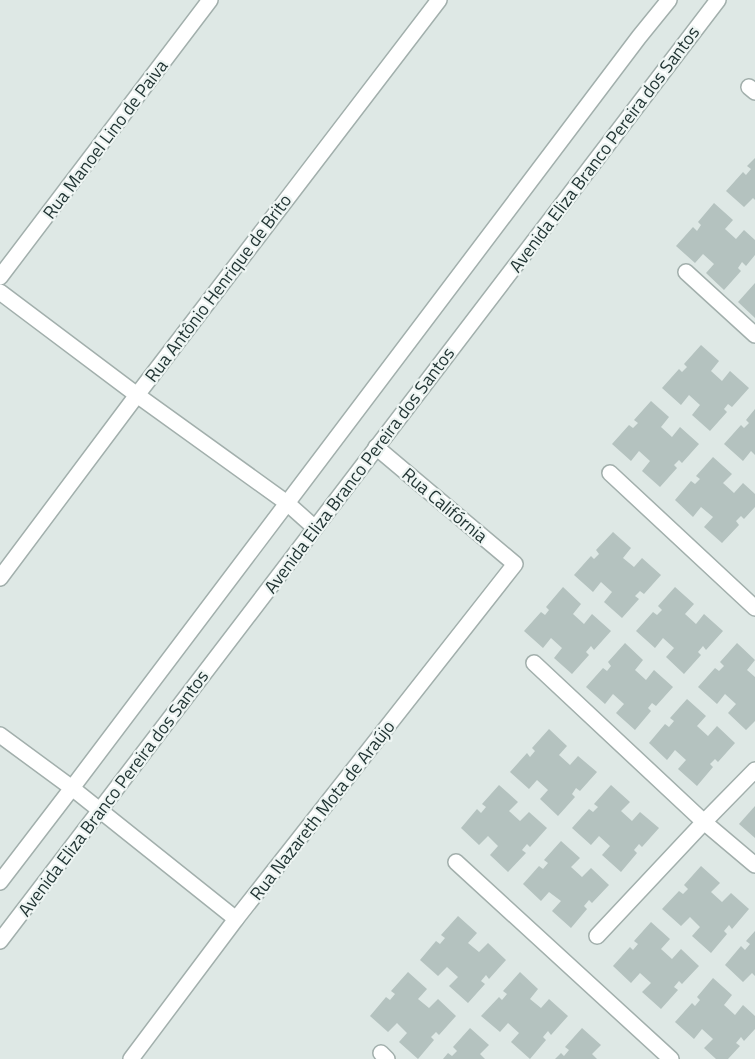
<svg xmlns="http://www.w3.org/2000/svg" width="755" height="1059" font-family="'Titillium Web',sans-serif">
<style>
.building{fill:#b4c2bf}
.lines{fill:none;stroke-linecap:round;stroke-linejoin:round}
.minor-casing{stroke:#a2afac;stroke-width:18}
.minor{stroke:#fff;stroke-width:15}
.labels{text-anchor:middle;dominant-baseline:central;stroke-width:4.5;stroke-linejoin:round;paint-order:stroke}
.street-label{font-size:18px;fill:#223534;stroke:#eef5f3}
</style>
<rect width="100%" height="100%" fill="#dee8e5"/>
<g class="building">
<polygon points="755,158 755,200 753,198 744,207 726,191 743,172 746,175 751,169 747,166"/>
<polygon points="714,203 733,220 725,229 736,239 744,230 755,240 755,255 746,266 742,262 738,268 741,271 724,290 706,273 714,264 703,254 695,263 676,246 693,227 697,231 701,225 698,222"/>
<polygon points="755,283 755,318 738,302"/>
<polygon points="701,345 719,361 711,371 722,381 730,371 749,388 732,407 728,404 724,409 727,412 710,431 692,415 700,405 689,395 681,405 662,388 679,369 682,372 687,367 684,364"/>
<polygon points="651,401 669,417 661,427 672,437 680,427 699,444 682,463 679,460 674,465 677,468 660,487 642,471 650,461 639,451 631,461 612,444 629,425 633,428 638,423 634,420"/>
<polygon points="755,409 755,455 751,451 743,461 724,444 741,425 744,428 749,423 746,420"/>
<polygon points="713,457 732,474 723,483 734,493 743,483 755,494 755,507 744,519 741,516 736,521 739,525 722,543 704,527 713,517 701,507 693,517 675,500 691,481 695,484 700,479 696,476"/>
<polygon points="613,532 631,548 623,558 634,567 642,558 661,575 644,594 640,591 635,596 639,599 622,618 604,602 612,592 601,582 593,592 574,575 591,556 594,559 599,554 596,550"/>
<polygon points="563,587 581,604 573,614 584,624 592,614 611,631 594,650 591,646 586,652 589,655 572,674 554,658 562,648 551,638 543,648 524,631 541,612 545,615 549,610 546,607"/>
<polygon points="675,587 694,604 685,614 696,624 704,614 723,631 706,650 703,646 698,652 701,655 684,674 666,657 674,648 663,638 655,648 636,631 653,612 657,615 662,610 658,606"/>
<polygon points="625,643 643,660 635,670 646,680 654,670 673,687 656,706 652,703 648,708 651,711 635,730 616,713 624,704 613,694 605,704 586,687 603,668 607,671 611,666 608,662"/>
<polygon points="737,643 755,660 747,670 755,677 755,721 746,730 728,713 736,704 725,694 717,704 698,687 715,668 719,671 724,666 720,662"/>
<polygon points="687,699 706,716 697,726 708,736 717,726 735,743 718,762 715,759 710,764 713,767 697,786 678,769 686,760 675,750 667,760 649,743 665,724 669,727 674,721 670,718"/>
<polygon points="549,729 567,746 559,755 570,765 578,756 597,772 580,791 576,788 572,794 575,797 558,816 540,799 548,790 537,780 529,789 510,772 527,753 530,757 535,751 532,748"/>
<polygon points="499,785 518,802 509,811 520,821 529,812 547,828 530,847 527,844 522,850 526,853 508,872 490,855 498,846 488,836 479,845 461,828 477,809 481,813 486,807 482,804"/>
<polygon points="611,785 630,802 621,811 632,821 640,812 659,828 642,847 639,844 634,850 637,853 621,872 602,855 610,846 599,836 591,845 572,828 589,809 593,812 598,807 594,804"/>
<polygon points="755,806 755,838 739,824"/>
<polygon points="561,841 580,858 571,867 582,877 591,868 609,885 592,903 589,900 584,906 587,909 571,928 552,911 561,901 549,892 541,901 523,884 539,866 543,869 548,863 544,860"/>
<polygon points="701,866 720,883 711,892 722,902 731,893 749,909 732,929 729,925 724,931 727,934 711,953 692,936 700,927 690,917 681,926 662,909 679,891 683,894 688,889 684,885"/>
<polygon points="458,916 477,933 468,943 479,952 488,943 506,960 489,979 486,975 481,981 485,984 468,1003 449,986 458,977 447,967 438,976 420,960 436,941 440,944 445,938 441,935"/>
<polygon points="651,922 670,939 661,949 672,959 681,949 699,966 682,984 679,981 674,987 678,990 661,1009 642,992 651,983 640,973 631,983 613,966 630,947 633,950 638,944 634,941"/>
<polygon points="755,931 755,976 752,973 743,982 725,965 741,946 745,950 750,944 746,941"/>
<polygon points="408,972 427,989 418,999 429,1008 438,999 456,1016 439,1035 436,1032 431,1037 434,1040 418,1059 399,1042 407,1033 397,1023 388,1032 370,1016 386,997 390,1000 395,994 391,991"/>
<polygon points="520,972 538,989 530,999 541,1008 549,999 568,1016 551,1035 548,1031 543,1037 546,1040 530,1059 511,1042 519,1033 508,1023 500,1032 481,1016 499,997 502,1000 507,994 503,991"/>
<polygon points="713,978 732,995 724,1005 735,1015 743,1005 755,1016 755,1029 744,1041 741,1037 736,1043 740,1046 728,1059 716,1059 704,1048 713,1039 702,1029 694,1039 675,1022 692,1003 695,1006 700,1000 697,997"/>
<polygon points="470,1028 489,1045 480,1054 485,1059 443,1059 448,1053 452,1056 457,1051 453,1047"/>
<polygon points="582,1028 601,1045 592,1054 597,1059 555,1059 561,1053 564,1056 569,1050 565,1047"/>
</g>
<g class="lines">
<defs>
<g id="minor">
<polyline points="749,87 755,92"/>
<polyline points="686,272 755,335"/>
<polyline points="0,277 210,0"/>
<polyline points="0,292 137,395 287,503 315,528"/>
<polyline points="610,473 755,608"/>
<polyline points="0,578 137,395 439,0"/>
<polyline points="534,663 704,822 755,865"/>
<polyline points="0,735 72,788 236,919"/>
<polyline points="456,862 671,1059"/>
<polyline points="0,882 72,788 639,37 669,0"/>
<polyline points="597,936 704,822 755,770"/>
<polyline points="0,941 718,0"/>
<polyline points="381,1053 387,1059"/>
<polyline points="131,1059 236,919 515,564 376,447"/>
</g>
</defs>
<use href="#minor" class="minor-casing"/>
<use href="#minor" class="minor"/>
</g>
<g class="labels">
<g class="street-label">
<text transform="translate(105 139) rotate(-53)">Rua Manoel Lino de Paiva</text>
<text transform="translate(604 149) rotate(-53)">Avenida Eliza Branco Pereira dos Santos</text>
<text transform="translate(218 288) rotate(-53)">Rua Antônio Henrique de Brito</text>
<text transform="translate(359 470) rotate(-53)">Avenida Eliza Branco Pereira dos Santos</text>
<text transform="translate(445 505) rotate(40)">Rua Califórnia</text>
<text transform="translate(113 793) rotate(-53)">Avenida Eliza Branco Pereira dos Santos</text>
<text transform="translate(322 810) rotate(-52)">Rua Nazareth Mota de Araújo</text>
</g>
</g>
</svg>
